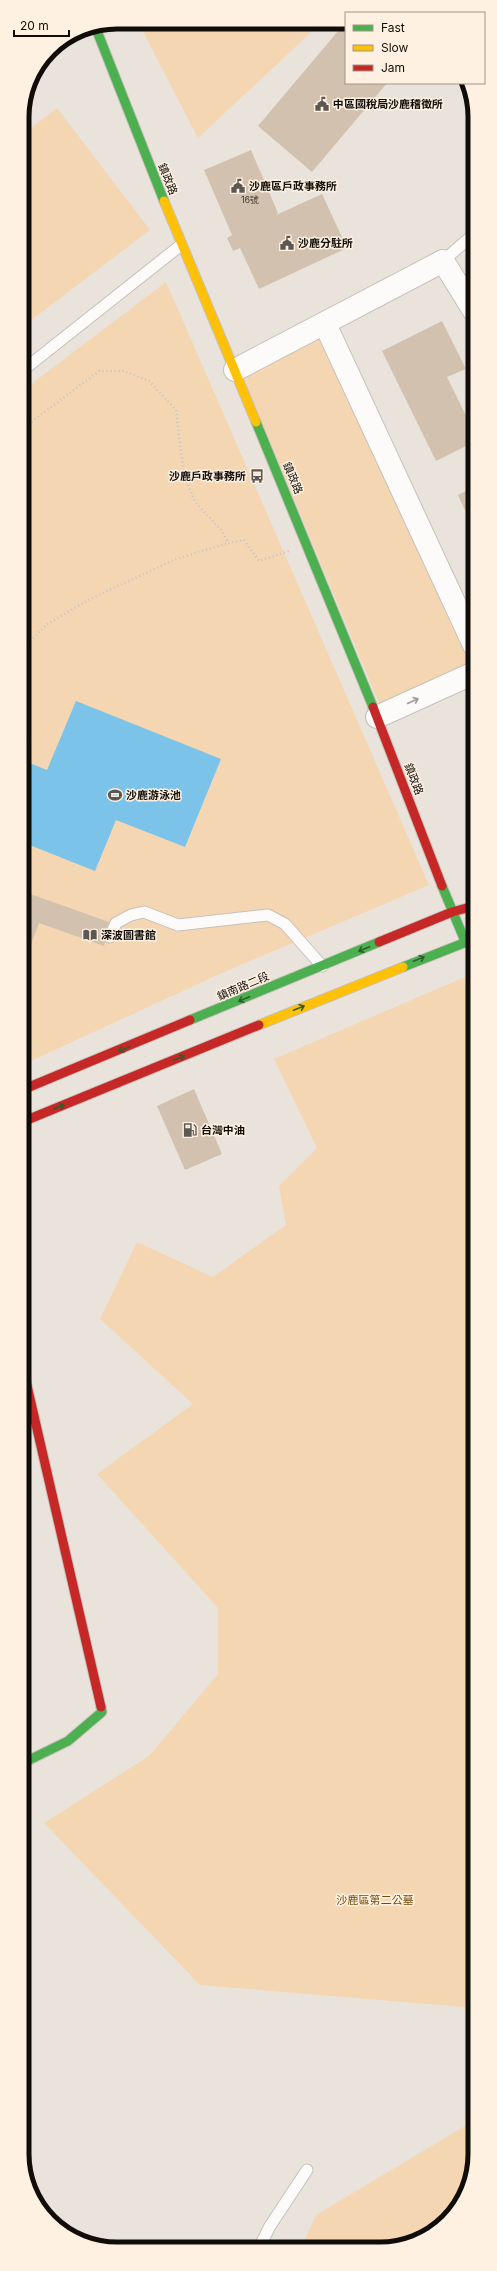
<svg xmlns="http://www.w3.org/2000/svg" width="497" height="2271" font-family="Inter,'Noto Sans TC',sans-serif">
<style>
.green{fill:#f4d6b3}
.water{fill:#7bc3e8}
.building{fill:#d2c1ae}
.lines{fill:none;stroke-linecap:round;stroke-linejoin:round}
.lane-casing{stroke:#c6c0ba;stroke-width:13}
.street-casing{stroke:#c6c0ba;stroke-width:24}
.fast-casing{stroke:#c6c0ba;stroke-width:11}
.slow-casing{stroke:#c6c0ba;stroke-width:11}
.jam-casing{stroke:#c6c0ba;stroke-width:11}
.path{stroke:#c7c5c3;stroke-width:2.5;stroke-dasharray:1 3;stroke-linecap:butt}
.lane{stroke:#fcfbfa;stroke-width:11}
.street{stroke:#fcfbfa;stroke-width:22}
.fast{stroke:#4caf50;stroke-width:9}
.slow{stroke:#ffc107;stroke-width:9}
.jam{stroke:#c62828;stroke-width:9}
.oneway{stroke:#9e9b99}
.oneway2{stroke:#2e5e2c}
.labels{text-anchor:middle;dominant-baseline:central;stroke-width:3;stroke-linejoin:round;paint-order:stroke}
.number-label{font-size:9px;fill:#403931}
.poi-label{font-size:11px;font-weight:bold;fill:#100c07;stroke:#fef1e2;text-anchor:start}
.street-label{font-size:11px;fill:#100c07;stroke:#fef1e2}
.park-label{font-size:11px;fill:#744904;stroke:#fef1e2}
.rim{fill:none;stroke:#100c07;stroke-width:5}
</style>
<rect width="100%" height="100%" fill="#eae3db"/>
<g class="green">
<polygon points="138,22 321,23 198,138"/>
<polygon points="57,108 150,230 22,327 22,135"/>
<polygon points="166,282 429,885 222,973 22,1065 22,391"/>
<polygon points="322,333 474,659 474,663 381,708 242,374"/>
<polygon points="474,973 475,2008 200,1985 44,1823 149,1756 218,1674 218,1608 97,1474 193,1404 100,1319 137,1242 213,1277 286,1225 279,1186 317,1148 274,1059"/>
<polygon points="475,2120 475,2160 468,2191 451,2217 422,2239 392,2248 301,2248 316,2215"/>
</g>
<polygon class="water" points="76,701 221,759 185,847 116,820 95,871 22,842 22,760 47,770"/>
<g class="building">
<polygon points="344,24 346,24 346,83 387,83 312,172 258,126"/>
<polygon points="251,150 278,213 276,215 322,194 347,248 259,289 240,248 233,251 227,238 232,235 204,170"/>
<polygon points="442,321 466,369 447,377 474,432 474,442 436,461 382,351"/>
<polygon points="474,487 474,530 458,495"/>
<polygon points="22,891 109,922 103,935 105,942 104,946 39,923 24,963 22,963"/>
<polygon points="194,1089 222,1154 185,1170 157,1106"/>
</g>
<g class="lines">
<defs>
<g id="lane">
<polyline points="443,261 474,234"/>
<polyline points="22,371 181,245"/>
<polyline points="110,937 116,923 131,915 144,912 178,925 268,915 285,924 322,966"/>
<polyline points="259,2248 270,2226 307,2170"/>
</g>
<g id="street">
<polyline points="325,324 474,645"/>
<polyline points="235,370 443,261 474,311"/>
<polyline points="377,717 474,673"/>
</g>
<g id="fast">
<polyline points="95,26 164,201"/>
<polyline points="256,422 373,707"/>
<polyline points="442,886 465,941"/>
<polyline points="403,967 474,939"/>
<polyline points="190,1020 379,942"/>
<polyline points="23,1763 68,1741 102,1712 101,1707"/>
</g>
<g id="slow">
<polyline points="164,201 256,422"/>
<polyline points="259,1025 403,967"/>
</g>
<g id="jam">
<polyline points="373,707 442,886"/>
<polyline points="379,942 452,912 474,906"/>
<polyline points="22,1090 190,1020"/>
<polyline points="22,1122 259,1025"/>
<polyline points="23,1368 101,1707"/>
</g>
</defs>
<use href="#lane" class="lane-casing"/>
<use href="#street" class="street-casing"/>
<use href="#fast" class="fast-casing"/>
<use href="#slow" class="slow-casing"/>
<use href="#jam" class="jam-casing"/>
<g class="path">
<polyline points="22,429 99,371 124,371 149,381 176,410 184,475 195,502 222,531 228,543 244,540 259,561 289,551"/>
<polyline points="22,650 46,625 88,600 176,559 228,543"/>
<polyline points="22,738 30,739 24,701 23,649"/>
</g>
<use href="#lane" class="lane"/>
<use href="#street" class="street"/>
<use href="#fast" class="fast"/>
<use href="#slow" class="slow"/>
<use href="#jam" class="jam"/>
</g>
<defs><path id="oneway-shaft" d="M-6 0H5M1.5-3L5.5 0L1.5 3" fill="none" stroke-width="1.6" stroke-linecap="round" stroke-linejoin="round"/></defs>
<use class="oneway" href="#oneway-shaft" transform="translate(413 701) rotate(-24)"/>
<g class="oneway2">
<use href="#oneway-shaft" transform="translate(364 949) rotate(157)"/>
<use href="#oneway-shaft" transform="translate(419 959) rotate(-22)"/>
<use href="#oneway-shaft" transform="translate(244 999) rotate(157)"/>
<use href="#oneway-shaft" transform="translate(299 1008) rotate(-22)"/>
<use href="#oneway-shaft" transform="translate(124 1049) rotate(158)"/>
<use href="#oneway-shaft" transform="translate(179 1058) rotate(-22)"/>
<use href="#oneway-shaft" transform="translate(59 1107) rotate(-22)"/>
</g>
<defs>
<symbol id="civic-bare" viewBox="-9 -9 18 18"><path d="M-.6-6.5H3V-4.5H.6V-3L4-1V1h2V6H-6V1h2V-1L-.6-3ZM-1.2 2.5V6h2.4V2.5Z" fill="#5c5751" stroke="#fef1e2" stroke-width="2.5" paint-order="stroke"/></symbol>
<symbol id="bus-bare" viewBox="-9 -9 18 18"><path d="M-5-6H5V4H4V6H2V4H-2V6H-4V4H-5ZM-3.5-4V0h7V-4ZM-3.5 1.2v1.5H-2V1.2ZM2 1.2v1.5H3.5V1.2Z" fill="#5c5751" stroke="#fef1e2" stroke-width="2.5" paint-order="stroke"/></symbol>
<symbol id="stadium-bare" viewBox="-9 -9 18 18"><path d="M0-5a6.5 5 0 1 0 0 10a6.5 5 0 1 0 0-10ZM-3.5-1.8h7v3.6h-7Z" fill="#5c5751" stroke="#fef1e2" stroke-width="2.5" paint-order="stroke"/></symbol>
<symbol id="library-bare" viewBox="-9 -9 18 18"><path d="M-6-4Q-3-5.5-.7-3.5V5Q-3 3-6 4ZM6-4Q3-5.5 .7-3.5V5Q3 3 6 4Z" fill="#5c5751" stroke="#fef1e2" stroke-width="2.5" paint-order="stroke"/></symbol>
<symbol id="fuel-bare" viewBox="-9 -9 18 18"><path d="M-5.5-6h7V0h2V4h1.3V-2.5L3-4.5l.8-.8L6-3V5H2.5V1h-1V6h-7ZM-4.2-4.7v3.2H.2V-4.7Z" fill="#5c5751" stroke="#fef1e2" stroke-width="2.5" paint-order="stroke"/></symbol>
</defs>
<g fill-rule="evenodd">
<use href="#civic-bare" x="312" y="94" width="20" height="20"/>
<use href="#civic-bare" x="228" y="176" width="20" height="20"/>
<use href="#civic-bare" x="277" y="233" width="20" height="20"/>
<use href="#bus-bare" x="247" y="466" width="20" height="20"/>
<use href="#stadium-bare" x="105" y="785" width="20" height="20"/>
<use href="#library-bare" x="80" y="925" width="20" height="20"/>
<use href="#fuel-bare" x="180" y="1120" width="20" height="20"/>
</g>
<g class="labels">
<g class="number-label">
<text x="250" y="199">16號</text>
</g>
<g class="poi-label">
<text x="333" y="104">中區國稅局沙鹿稽徵所</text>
<text x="249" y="186">沙鹿區戶政事務所</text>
<text x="298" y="243">沙鹿分駐所</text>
<text x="246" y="476" text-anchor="end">沙鹿戶政事務所</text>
<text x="126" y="795">沙鹿游泳池</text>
<text x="101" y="935">深波圖書館</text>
<text x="201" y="1130">台灣中油</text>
</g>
<g class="street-label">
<text transform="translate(168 179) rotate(68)">鎮政路</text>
<text transform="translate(293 478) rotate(67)">鎮政路</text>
<text transform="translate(414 779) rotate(69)">鎮政路</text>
<text transform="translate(243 986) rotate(-23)">鎮南路二段</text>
</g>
<g class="park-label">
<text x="375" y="1900">沙鹿區第二公墓</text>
</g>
</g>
<path d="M0 0H497V2271H0ZM117 29H380A88 88 0 0 1 468 117V2154A88 88 0 0 1 380 2242H117A88 88 0 0 1 29 2154V117A88 88 0 0 1 117 29Z" fill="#fef1e2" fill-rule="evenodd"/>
<path class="rim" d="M117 29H380A88 88 0 0 1 468 117V2154A88 88 0 0 1 380 2242H117A88 88 0 0 1 29 2154V117A88 88 0 0 1 117 29Z"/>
<rect x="345" y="12" width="140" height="72" fill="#fef1e2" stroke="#9f958a"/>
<rect x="353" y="25" width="20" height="6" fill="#4caf50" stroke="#9f958a"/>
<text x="381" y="32" font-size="12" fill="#100c07">Fast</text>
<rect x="353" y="45" width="20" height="6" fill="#ffc107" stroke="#9f958a"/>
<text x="381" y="52" font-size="12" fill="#100c07">Slow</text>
<rect x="353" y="65" width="20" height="6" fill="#c62828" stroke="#9f958a"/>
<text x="381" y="72" font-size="12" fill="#100c07">Jam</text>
<path d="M14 30v6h55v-6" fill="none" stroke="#100c07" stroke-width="2"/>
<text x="20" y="30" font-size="12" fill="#100c07" stroke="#fef1e2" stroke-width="3" paint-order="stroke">20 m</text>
</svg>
